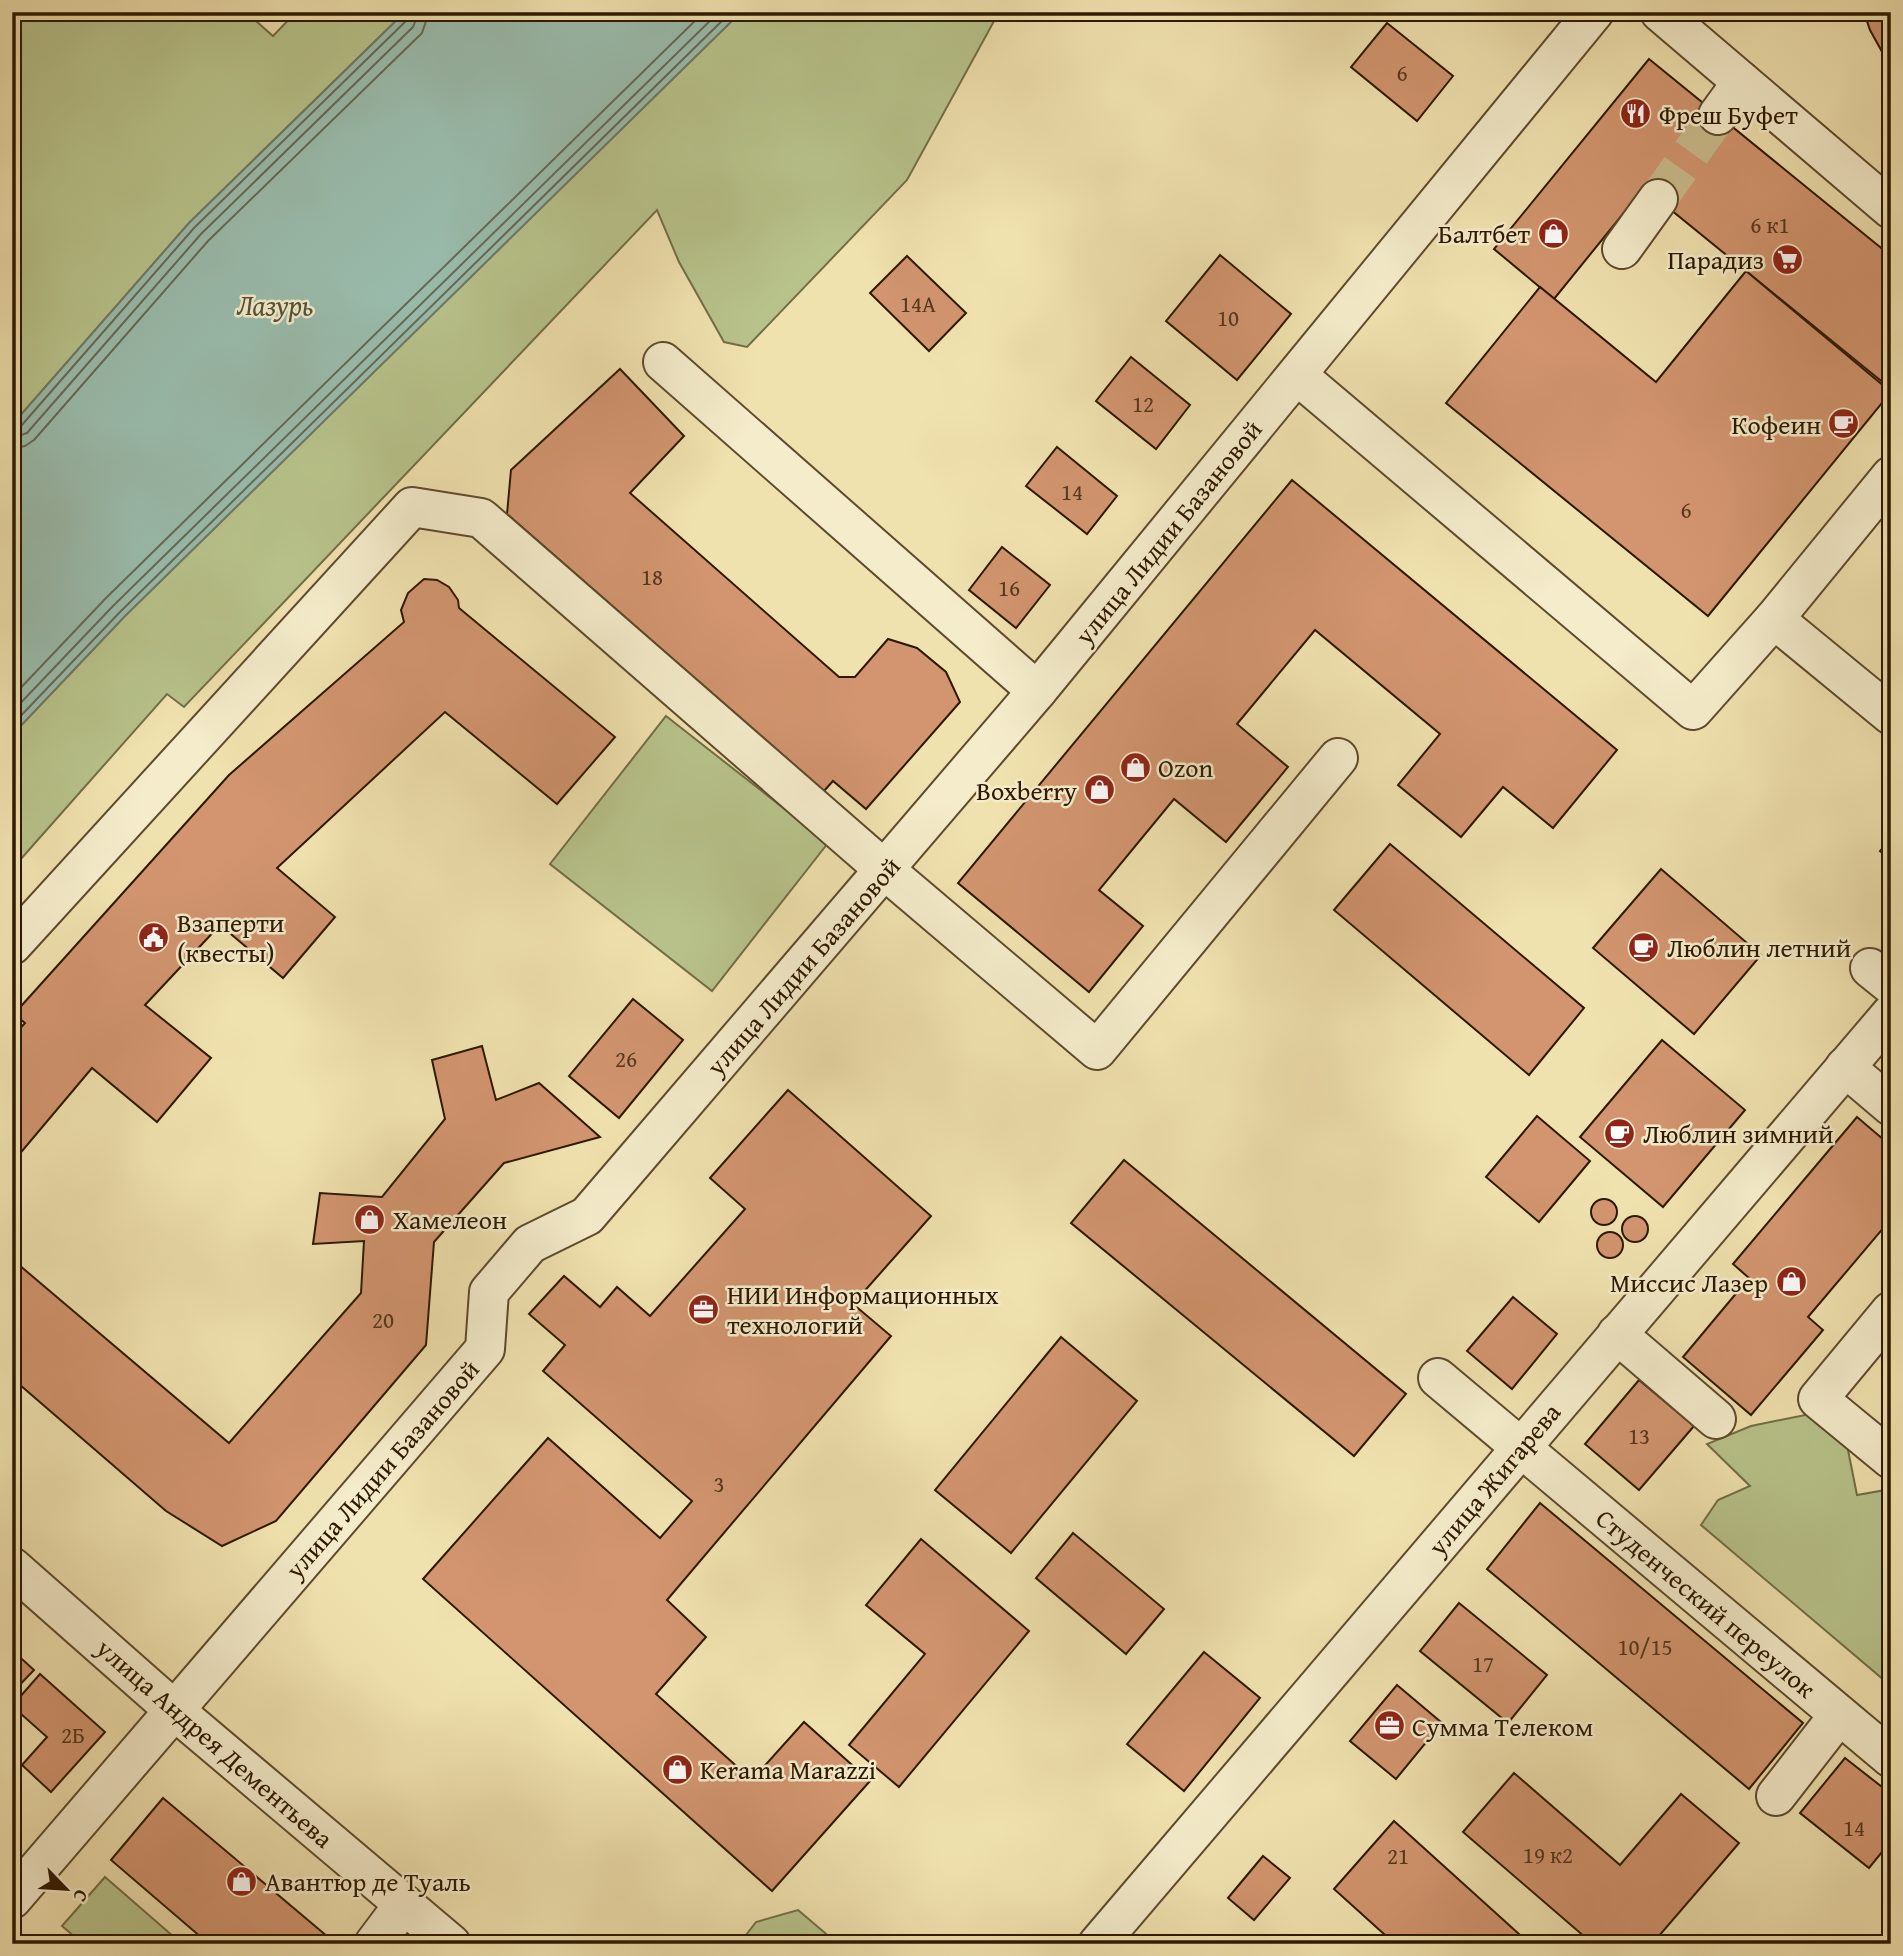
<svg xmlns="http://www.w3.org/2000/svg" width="1903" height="1956" font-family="'Gentium Book Plus',serif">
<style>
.green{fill:#b8c38b;stroke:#726e46;stroke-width:2}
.water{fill:#9abdae;stroke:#6e7b68;stroke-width:2}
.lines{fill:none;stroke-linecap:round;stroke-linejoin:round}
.shore{stroke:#646a57;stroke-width:2}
.building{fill:#d2956f;stroke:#2d1800;stroke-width:2}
.minor-tunnel{stroke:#c9ba8c;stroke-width:38;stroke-dasharray:38 19;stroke-linecap:butt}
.minor-casing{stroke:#5e4a2c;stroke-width:42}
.minor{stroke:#f5eccb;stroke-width:38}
.labels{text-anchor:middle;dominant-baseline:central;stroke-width:5;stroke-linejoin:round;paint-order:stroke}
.number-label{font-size:23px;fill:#56371c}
.poi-label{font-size:26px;fill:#2d1800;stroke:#f5eccb;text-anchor:start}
.street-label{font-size:26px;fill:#2d1800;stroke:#f5eccb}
.water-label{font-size:28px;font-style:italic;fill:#53523d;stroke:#f5eccb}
</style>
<rect width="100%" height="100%" fill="#f0e2af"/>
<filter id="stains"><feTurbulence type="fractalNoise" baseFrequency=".00286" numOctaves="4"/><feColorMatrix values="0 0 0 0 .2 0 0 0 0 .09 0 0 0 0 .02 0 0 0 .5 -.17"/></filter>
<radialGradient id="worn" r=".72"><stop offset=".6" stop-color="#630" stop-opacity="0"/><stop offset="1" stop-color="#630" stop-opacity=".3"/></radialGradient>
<g class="green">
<polygon points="12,12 256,12 256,21 273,36 296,12 405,12 189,223 12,425"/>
<polygon points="741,12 999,12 907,180 747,347 724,342 679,262 657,210 184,707 167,694 12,869 12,735 124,617"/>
<polygon points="666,716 828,843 712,991 550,864"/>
<polygon points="1810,1414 1847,1445 1857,1495 1891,1489 1891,1686 1701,1525 1718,1500 1750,1486 1707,1444 1751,1426"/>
<polygon points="105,1877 182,1944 83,1944 62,1926"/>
<polygon points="798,1910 838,1944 739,1944 756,1922"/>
</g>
<polygon class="water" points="405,12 741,12 124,617 12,735 12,425 189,223"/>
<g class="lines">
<g class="shore">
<polyline points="12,429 21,426 194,228 407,20 410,12"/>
<polyline points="12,438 27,433 201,234 413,27 419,12"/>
<polyline points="12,449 25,446 34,440 208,241 422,33 429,12"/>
<polyline points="12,697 106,598 704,12"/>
<polyline points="12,712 113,606 719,12"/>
<polyline points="12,725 120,612 731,12"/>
</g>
</g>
<g class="building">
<polygon points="1864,12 1891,12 1891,68 1870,30"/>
<polygon points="1387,23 1453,76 1417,121 1351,67"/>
<polygon points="1649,59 1891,256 1891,389 1644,188 1554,299 1494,249"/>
<polygon points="1220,255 1291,314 1237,380 1166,321"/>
<polygon points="907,256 966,313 929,351 870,293"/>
<polygon points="1746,271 1891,392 1708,616 1446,403 1540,287 1656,382"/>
<polygon points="1131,357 1190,405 1156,449 1096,401"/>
<polygon points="620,369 684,436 630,493 839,677 855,677 888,639 917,648 946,672 960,702 866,809 833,781 824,791 507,514 511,470"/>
<polygon points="1057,447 1117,496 1087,534 1026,486"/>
<polygon points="1292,480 1617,750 1553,828 1503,787 1461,837 1398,785 1440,734 1315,630 1237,724 1288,767 1226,842 1174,799 1099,890 1143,926 1089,992 958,883"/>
<polygon points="1002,547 1050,585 1016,628 969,590"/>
<polygon points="424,579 437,580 449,587 458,600 459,608 615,737 557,804 445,712 277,868 335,917 283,978 220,925 145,1005 211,1058 157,1122 92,1068 12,1163 12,1037 25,1023 14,1014 229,775 404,622 401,610 408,593"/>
<polygon points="1891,838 1891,860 1880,851"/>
<polygon points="1390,844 1584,1008 1529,1075 1334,910"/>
<polygon points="1661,869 1761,955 1694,1034 1593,948"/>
<polygon points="633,999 683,1040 619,1118 569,1076"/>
<polygon points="1662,1040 1745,1110 1663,1207 1580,1137"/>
<polygon points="482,1046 496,1100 539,1083 600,1137 504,1163 434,1242 426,1345 276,1521 222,1546 166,1511 12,1378 12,1259 229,1443 361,1293 364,1241 313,1244 320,1193 382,1197 445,1119 432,1060"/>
<polygon points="788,1090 931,1216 853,1304 891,1336 667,1600 706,1637 656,1694 752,1780 804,1722 870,1781 772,1891 423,1579 548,1438 660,1538 692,1501 543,1371 565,1345 529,1314 564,1276 600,1307 617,1287 650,1316 745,1209 710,1178"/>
<polygon points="1537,1116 1590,1161 1539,1222 1486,1177"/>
<polygon points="1857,1117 1891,1146 1891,1219 1808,1317 1823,1330 1751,1415 1683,1357 1749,1278 1733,1264"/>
<polygon points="1124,1160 1406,1394 1354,1456 1071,1223"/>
<circle cx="1604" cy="1212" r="13"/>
<circle cx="1635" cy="1229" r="13"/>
<circle cx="1610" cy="1245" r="13"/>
<polygon points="1513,1297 1557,1334 1512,1389 1467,1351"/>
<polygon points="1061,1337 1137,1401 1011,1553 935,1490"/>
<polygon points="1639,1380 1694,1426 1639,1490 1585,1444"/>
<polygon points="1540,1503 1803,1723 1749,1789 1487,1569"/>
<polygon points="1073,1533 1164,1609 1126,1654 1036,1578"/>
<polygon points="921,1539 1029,1631 899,1787 849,1745 925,1654 866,1605"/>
<polygon points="1459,1603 1547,1675 1508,1723 1420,1651"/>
<polygon points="12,1650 34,1670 12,1693"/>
<polygon points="1204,1652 1260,1698 1184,1791 1127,1744"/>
<polygon points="40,1674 105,1732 51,1792 22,1765 47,1737 12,1706"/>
<polygon points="1397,1685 1442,1723 1396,1779 1350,1741"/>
<polygon points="1845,1758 1891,1794 1891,1841 1869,1868 1800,1813"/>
<polygon points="1514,1773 1620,1865 1681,1794 1739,1843 1652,1944 1593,1944 1463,1832"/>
<polygon points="163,1798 334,1942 332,1944 209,1944 111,1860"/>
<polygon points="1394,1821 1530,1944 1395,1944 1334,1889"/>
<polygon points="1263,1856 1290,1878 1254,1920 1228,1898"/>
</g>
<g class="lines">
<polyline class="minor-tunnel" points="1658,199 1718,115"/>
<defs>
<g id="minor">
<polyline points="1660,12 1891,209"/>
<polyline points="1718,115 1742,82"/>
<polyline points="1622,249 1658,199"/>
<polyline points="663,362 1037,691"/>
<polyline points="1297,375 1693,710 1774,619 1891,715"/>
<polyline points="1774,619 1891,476"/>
<polyline points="12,945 412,507 481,518 886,871 1097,1050 1338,758"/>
<polyline points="1870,968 1891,985"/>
<polyline points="1845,1067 1891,1106"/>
<polyline points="1891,1311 1818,1399 1891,1459"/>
<polyline points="1617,1334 1716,1419"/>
<polyline points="1438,1378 1891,1758"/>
<polyline points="12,1567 174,1710 451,1944"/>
<polyline points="1776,1796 1839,1715"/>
<polyline points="12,1899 485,1349 489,1292 530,1244 587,1216 1037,691 1594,12"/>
<polyline points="374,1944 404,1904"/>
<polyline points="1098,1944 1891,1014"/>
</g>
</defs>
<use href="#minor" class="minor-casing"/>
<use href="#minor" class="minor"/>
</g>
<defs>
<symbol id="restaurant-disc" viewBox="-11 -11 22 22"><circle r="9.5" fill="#8f2418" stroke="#f5eccb"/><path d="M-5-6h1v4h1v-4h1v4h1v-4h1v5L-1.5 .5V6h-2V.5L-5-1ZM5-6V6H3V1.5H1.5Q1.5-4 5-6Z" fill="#fff"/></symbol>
<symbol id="shop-disc" viewBox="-11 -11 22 22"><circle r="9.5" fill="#8f2418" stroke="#f5eccb"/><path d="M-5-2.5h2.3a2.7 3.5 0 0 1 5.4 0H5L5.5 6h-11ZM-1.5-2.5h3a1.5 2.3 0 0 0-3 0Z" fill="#fff"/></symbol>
<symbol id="supermarket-disc" viewBox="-11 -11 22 22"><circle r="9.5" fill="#8f2418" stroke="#f5eccb"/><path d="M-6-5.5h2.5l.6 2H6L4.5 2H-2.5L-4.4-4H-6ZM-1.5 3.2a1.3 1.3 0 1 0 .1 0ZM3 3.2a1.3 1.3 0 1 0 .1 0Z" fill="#fff"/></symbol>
<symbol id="cafe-disc" viewBox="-11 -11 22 22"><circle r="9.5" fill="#8f2418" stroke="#f5eccb"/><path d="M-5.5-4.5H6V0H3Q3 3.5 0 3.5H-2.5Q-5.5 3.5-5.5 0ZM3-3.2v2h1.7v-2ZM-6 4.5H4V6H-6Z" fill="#fff"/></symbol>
<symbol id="civic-disc" viewBox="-11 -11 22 22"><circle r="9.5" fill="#8f2418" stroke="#f5eccb"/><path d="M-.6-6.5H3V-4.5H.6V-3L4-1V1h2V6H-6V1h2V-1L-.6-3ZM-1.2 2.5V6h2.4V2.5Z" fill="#fff"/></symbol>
<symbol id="office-disc" viewBox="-11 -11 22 22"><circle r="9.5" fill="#8f2418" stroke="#f5eccb"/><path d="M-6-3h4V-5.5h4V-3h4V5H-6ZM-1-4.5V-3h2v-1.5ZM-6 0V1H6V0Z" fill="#fff"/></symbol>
</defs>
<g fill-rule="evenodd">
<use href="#restaurant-disc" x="1618" y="96" width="35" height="35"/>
<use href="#shop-disc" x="1536" y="216" width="35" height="35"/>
<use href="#supermarket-disc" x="1770" y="242" width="35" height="35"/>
<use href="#cafe-disc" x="1826" y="406" width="35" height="35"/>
<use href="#shop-disc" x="1118" y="750" width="35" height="35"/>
<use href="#shop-disc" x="1082" y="772" width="35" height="35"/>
<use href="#civic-disc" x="136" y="920" width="35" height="35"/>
<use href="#cafe-disc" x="1626" y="930" width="35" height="35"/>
<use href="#cafe-disc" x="1602" y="1116" width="35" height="35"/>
<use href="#shop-disc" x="352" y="1202" width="35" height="35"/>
<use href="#shop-disc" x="1774" y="1264" width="35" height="35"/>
<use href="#office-disc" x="686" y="1292" width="35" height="35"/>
<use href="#office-disc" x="1372" y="1708" width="35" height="35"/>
<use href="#shop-disc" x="660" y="1752" width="35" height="35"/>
<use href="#shop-disc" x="224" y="1864" width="35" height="35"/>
</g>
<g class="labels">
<g class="number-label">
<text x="1402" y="72">6</text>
<text x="1770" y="224">6 к1</text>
<text x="918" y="303">14А</text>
<text x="1228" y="317">10</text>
<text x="1143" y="403">12</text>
<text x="1072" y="491">14</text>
<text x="1686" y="509">6</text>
<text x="652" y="576">18</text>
<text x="1009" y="587">16</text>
<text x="626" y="1058">26</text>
<text x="383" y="1319">20</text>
<text x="1639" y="1435">13</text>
<text x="719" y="1483">3</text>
<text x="1645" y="1646">10/15</text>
<text x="1483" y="1663">17</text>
<text x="73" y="1734">2Б</text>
<text x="1854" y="1827">14</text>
<text x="1548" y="1854">19 к2</text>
<text x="1398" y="1855">21</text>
</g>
<g class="poi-label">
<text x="1659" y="114">Фреш Буфет</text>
<text x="1530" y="233" text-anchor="end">Балтбет</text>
<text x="1764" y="259" text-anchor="end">Парадиз</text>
<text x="1821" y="424" text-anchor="end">Кофеин</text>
<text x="1158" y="767">Ozon</text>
<text x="1077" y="790" text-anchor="end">Boxberry</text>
<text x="177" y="922">Взаперти<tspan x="177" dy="30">(квесты)</tspan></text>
<text x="1667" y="947">Люблин летний</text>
<text x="1643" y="1133">Люблин зимний</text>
<text x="393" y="1219">Хамелеон</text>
<text x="1768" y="1282" text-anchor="end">Миссис Лазер</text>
<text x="727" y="1294">НИИ Информационных<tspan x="727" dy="30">технологий</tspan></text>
<text x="1412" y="1726">Сумма Телеком</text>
<text x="700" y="1769">Kerama Marazzi</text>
<text x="265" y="1881">Авантюр де Туаль</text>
</g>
<g class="street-label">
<text transform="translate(1168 532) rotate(-51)">улица Лидии Базановой</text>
<text transform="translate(803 966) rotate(-49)">улица Лидии Базановой</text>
<text transform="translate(382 1469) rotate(-49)">улица Лидии Базановой</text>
<text transform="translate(1494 1479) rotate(-50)">улица Жигарева</text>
<text transform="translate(1706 1603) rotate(40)">Студенческий переулок</text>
<text transform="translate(215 1743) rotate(41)">улица Андрея Дементьева</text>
</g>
<g class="water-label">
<text x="275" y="304">Лазурь</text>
</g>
</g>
<rect width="1903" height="1956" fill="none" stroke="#f0e2af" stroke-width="42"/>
<rect x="14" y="14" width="1875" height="1928" fill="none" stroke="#2d1800" stroke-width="3.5"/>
<rect x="21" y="21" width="1861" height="1914" fill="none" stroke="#2d1800" stroke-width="2"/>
<g transform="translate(66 1889) rotate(115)" stroke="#f5eccb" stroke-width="5" paint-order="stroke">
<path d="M0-5L12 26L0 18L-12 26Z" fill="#2d1800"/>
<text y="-10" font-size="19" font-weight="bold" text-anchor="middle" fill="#2d1800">С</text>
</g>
<rect width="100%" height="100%" filter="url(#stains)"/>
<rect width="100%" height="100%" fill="url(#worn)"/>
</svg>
